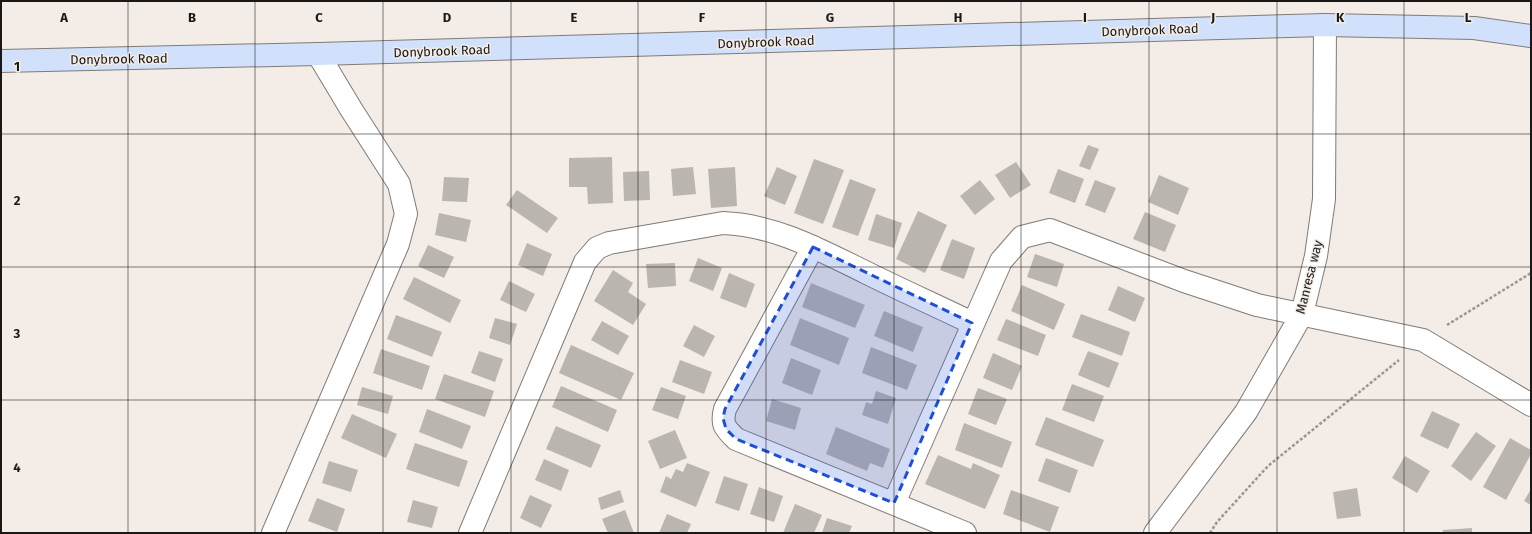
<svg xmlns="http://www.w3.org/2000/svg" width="1532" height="534" font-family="'Fira Sans',sans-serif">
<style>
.building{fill:#bbb5b0}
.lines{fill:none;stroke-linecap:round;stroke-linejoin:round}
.street-casing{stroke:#817b77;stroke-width:24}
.secondary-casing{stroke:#817b77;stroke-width:24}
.path{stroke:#9b9692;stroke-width:2.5;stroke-dasharray:3 2;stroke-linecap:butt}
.street{stroke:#fff;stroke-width:22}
.secondary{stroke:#d1e1fb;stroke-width:22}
.marked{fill:#1d4ed8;fill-opacity:0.2;stroke:#1d4ed8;stroke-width:3;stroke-dasharray:8 5;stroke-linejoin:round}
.grid{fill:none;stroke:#1a1816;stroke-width:1;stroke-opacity:0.55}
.labels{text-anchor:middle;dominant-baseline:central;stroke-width:3;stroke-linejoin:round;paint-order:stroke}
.street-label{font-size:13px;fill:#1a1816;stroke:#f3ece7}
.grid-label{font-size:13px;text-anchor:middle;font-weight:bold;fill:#1a1816;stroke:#f3ece7;stroke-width:3;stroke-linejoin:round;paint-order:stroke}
</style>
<rect width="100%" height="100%" fill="#f3ece7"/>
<g class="building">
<polygon points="1088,145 1099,149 1090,170 1079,166"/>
<polygon points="612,157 613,203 588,204 587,187 569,187 569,158"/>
<polygon points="814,159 844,170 823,224 794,213"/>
<polygon points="1016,162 1031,185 1010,198 995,175"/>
<polygon points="693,167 696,194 673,196 671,169"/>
<polygon points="735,167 737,206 711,208 708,169"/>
<polygon points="777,167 797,176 785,205 764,196"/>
<polygon points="1058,169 1084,179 1075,203 1049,193"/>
<polygon points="649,171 650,200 624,201 623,172"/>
<polygon points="1159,175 1189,188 1178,215 1148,202"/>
<polygon points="444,177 469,178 467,202 442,201"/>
<polygon points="850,179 876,189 858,236 832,227"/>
<polygon points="980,180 995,199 975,215 960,196"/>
<polygon points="1095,180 1116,188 1105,213 1085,205"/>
<polygon points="517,190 558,218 547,233 506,205"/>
<polygon points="918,211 947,225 925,273 896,259"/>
<polygon points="1145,212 1176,225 1165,252 1133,239"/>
<polygon points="439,213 471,220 466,242 435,235"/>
<polygon points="876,214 902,223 894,248 868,240"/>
<polygon points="952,239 975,248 964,279 940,270"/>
<polygon points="527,243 552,254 543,276 518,265"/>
<polygon points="428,245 454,257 444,278 418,266"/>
<polygon points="1035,254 1064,264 1057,287 1027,277"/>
<polygon points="698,258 722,268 713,291 689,281"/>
<polygon points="675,263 676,286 648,288 646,264"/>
<polygon points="613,270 633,283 628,292 646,304 633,325 594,301"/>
<polygon points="729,273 755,284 746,308 720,298"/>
<polygon points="414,277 461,300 450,323 403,299"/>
<polygon points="509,281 535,294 526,312 500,300"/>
<polygon points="811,283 865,305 855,328 802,307"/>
<polygon points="1022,285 1065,304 1054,330 1011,311"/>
<polygon points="1118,286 1145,298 1135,322 1108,310"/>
<polygon points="884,311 923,327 913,352 874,336"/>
<polygon points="1081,314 1130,332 1122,356 1072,337"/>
<polygon points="396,315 442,332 432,357 387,339"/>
<polygon points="495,318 517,324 510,345 489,338"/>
<polygon points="800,318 849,338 839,365 790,345"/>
<polygon points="1006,319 1046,335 1038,356 997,340"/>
<polygon points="602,321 629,336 618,355 591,340"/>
<polygon points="694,325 715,336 704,357 683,346"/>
<polygon points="571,345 634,373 621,400 559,373"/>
<polygon points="871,347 917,365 907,390 862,373"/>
<polygon points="381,349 430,366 422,390 373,373"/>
<polygon points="479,351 503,359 495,382 471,373"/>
<polygon points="1088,351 1119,363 1109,388 1078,375"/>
<polygon points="993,353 1022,366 1012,390 983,378"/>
<polygon points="791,358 821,370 812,395 782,383"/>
<polygon points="680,360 712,372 704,394 672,382"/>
<polygon points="444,374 494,391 485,417 435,399"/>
<polygon points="1072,384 1104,396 1094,422 1062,410"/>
<polygon points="561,386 617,410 608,432 552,407"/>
<polygon points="362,387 393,396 388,414 357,405"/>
<polygon points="661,387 686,396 678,419 652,410"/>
<polygon points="978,388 1007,399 996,425 968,414"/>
<polygon points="876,391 896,398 888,424 862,415 866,402 872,404"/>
<polygon points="772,399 801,408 795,430 766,421"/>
<polygon points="427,409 471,426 462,449 419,432"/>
<polygon points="1432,411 1460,424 1448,449 1420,436"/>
<polygon points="352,414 397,434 386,458 341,438"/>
<polygon points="1046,417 1104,440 1093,467 1035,445"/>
<polygon points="964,423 1012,442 1002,468 955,450"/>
<polygon points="556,426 601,445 591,468 546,449"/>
<polygon points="836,427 890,449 883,468 870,463 867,471 826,454"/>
<polygon points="675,430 687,458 660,469 648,441"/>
<polygon points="1476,432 1496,446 1471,481 1451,466"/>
<polygon points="1510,438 1531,450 1531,454 1506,500 1483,487"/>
<polygon points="415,443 468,461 459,487 406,469"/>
<polygon points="938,455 971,469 973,463 1000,475 985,509 925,484"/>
<polygon points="1405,456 1430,471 1417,493 1392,478"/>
<polygon points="1046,458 1078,470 1070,493 1038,481"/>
<polygon points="544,459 569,470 561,491 535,480"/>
<polygon points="329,461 358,470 351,492 322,483"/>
<polygon points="687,463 710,472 696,507 660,492 666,476 671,479 676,469 683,472"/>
<polygon points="724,476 748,484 739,511 715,503"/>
<polygon points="759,487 783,496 774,522 750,514"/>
<polygon points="1357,488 1361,516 1337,519 1333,492"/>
<polygon points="1531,489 1531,505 1524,501"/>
<polygon points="620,490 624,502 601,510 598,498"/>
<polygon points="1011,490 1059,507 1050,532 1003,514"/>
<polygon points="530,495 552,505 541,528 520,518"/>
<polygon points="317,498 345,509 337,532 308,521"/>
<polygon points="413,500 438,507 432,528 407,522"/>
<polygon points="795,504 822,515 814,533 783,533"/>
<polygon points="625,510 634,533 608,533 602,519"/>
<polygon points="667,514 691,524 687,533 659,533"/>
<polygon points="827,518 852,526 849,533 822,533"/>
<polygon points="1472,528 1472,533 1443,533 1443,530"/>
</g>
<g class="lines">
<defs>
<g id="street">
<path d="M813,247L725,409C721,425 725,428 736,439L965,533"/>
<polyline points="894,503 1001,261 1022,237 1050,230 1184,281 1257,305 1423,340 1531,405"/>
<polyline points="273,533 398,244 406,214 399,184 351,109 318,54"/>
<path d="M470,533L585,262L597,248L609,243L723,223C775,225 820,250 865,272C901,290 937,306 972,323"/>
<polyline points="1155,533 1246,412 1302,314 1316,256 1324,199 1325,25"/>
</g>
<polyline id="secondary" points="1,61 318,54 1325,25 1474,28 1531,36"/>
</defs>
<use href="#street" class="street-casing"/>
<use href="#secondary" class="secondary-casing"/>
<g class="path">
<polyline points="1447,325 1531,273"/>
<polyline points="1210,533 1217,522 1268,466 1399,360"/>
</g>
<use href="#street" class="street"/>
<use href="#secondary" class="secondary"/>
</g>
<path class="marked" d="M813,247L972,323L894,503L736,439L726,429L723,418L725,409Z"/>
<path class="grid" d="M128,1V533M255,1V533M383,1V533M511,1V533M638,1V533M766,1V533M894,1V533M1021,1V533M1149,1V533M1277,1V533M1404,1V533M1,134H1531M1,267H1531M1,400H1531"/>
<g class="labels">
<g class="street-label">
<text transform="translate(1150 30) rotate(-2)">Donybrook Road</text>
<text transform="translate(766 42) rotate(-2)">Donybrook Road</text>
<text transform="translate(442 51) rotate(-2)">Donybrook Road</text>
<text transform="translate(119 59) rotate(-1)">Donybrook Road</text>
<text transform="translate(1309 277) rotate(-76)">Manresa way</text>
</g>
</g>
<g class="grid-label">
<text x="64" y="22">A</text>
<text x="192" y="22">B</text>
<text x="319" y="22">C</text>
<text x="447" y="22">D</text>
<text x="574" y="22">E</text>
<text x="702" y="22">F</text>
<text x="830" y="22">G</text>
<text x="958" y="22">H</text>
<text x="1085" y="22">I</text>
<text x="1213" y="22">J</text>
<text x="1340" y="22">K</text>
<text x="1468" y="22">L</text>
<text x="17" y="71">1</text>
<text x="17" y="205">2</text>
<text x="17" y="338">3</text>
<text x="17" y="472">4</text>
</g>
<rect width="1532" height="534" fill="none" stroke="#1a1816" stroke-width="4"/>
</svg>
